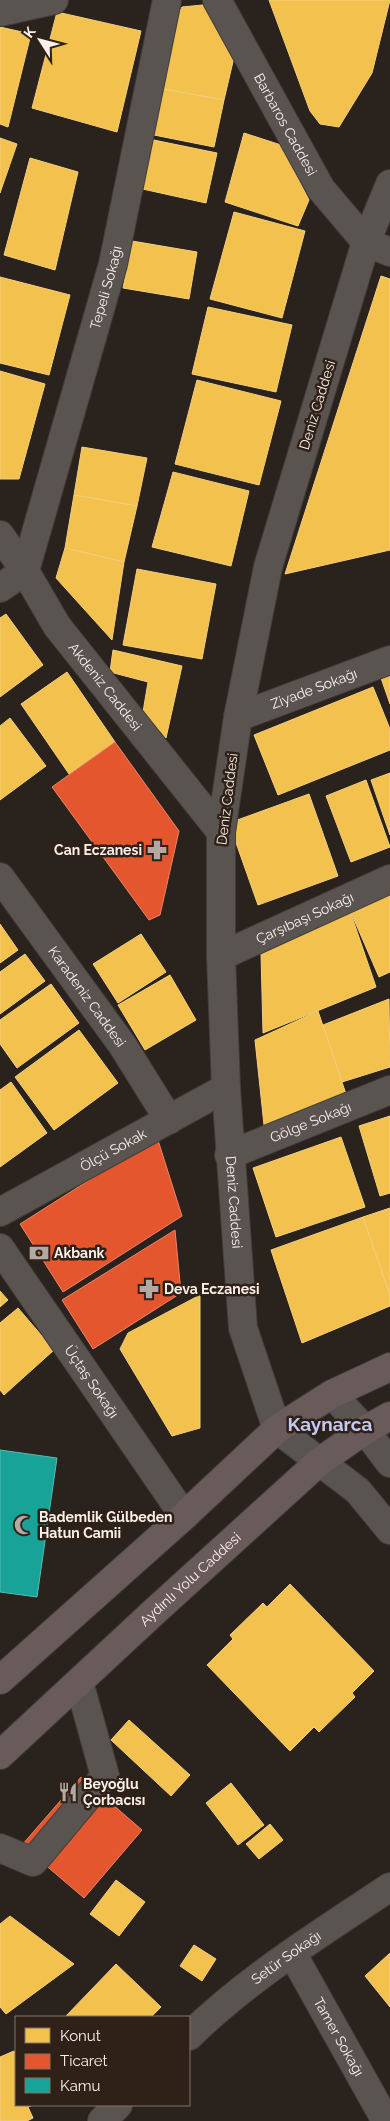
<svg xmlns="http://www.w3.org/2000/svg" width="390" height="2121" font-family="Raleway,sans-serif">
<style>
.homes{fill:#f2c14e;stroke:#f5cf7d}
.shops{fill:#e4572e;stroke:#eb8566}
.public{fill:#17a398;stroke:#5bbab1}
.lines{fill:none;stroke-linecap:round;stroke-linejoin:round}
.minor-casing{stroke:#433d39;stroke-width:30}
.major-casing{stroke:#433d39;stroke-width:30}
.minor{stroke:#5a5450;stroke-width:28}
.major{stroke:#6a5b5b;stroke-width:28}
.labels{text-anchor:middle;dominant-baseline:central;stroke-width:5;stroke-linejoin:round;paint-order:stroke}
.street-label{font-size:14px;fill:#fbf1ea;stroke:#2f2117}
.poi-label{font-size:14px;font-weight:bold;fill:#fbf1ea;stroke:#2f2117;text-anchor:start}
.district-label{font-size:19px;font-weight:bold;fill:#c1c9f4;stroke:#2f2117}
</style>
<rect width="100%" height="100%" fill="#29221d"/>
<g class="homes">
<polygon points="269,0 390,0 372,73 339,127 320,124 310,111"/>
<polygon points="213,4 235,53 224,100 158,88 170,29 182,7"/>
<polygon points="57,12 141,31 117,132 32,108"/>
<polygon points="0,27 31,34 8,127 0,124"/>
<polygon points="158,88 224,100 214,147 149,134"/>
<polygon points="244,133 281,145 309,200 298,226 225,202"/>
<polygon points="0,138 17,144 0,193"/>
<polygon points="149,139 217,153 206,203 138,188"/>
<polygon points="30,158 78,172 55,270 4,255"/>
<polygon points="234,212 305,231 282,318 210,299"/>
<polygon points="132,241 197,252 189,299 123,288"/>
<polygon points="381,276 390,279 390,550 285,574"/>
<polygon points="0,277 70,295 49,375 0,363"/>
<polygon points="208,307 292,325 276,392 192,374"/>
<polygon points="0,371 45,384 19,479 0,479"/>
<polygon points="197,380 281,401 259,485 175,464"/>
<polygon points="82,447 147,458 137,506 74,495"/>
<polygon points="173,472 249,491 231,566 152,547"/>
<polygon points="74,495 137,506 124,562 65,548"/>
<polygon points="65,548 124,562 112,640 56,578"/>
<polygon points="137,569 216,584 202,659 123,645"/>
<polygon points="6,614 43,665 0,697 0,618"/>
<polygon points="113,650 182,666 166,738 143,712 148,682 110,672"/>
<polygon points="67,672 115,742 69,774 21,704"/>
<polygon points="390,675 390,704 381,678"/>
<polygon points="373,687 390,729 390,750 278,795 254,735"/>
<polygon points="10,718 46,766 0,800 0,726"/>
<polygon points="390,773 390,835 371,780"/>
<polygon points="366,780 390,847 351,862 326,796"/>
<polygon points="309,794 338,876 258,905 229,823"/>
<polygon points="390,891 390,972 379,977 349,908"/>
<polygon points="349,908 376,987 263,1033 261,953"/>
<polygon points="0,924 18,950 0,963"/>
<polygon points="141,934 166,972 118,1003 93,964"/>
<polygon points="25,954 45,981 0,1014 0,972"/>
<polygon points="170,975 196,1020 145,1050 118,1005"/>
<polygon points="51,984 79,1023 17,1068 0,1044 0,1020"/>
<polygon points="389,999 390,1067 342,1082 323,1025"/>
<polygon points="318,1011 346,1094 264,1125 255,1040"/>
<polygon points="79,1030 118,1083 54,1130 15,1077"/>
<polygon points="11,1082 47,1133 0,1167 0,1090"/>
<polygon points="390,1116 390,1193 380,1196 359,1126"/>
<polygon points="341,1137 365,1207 276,1237 253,1168"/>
<polygon points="390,1208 390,1296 363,1217"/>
<polygon points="363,1217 390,1296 390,1306 302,1343 271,1250"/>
<polygon points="0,1291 8,1300 0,1307"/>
<polygon points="200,1295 200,1428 172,1436 120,1349 128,1333"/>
<polygon points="18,1308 54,1350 4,1395 0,1390 0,1323"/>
<polygon points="290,1584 374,1671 352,1693 355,1697 319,1732 314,1727 290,1751 207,1665 233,1639 230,1635 263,1603 267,1607"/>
<polygon points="129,1720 190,1775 171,1796 111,1740"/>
<polygon points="231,1783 264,1825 238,1845 206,1803"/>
<polygon points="270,1824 283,1840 259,1859 246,1844"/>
<polygon points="116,1880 145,1902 119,1936 90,1914"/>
<polygon points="10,1916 74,1964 6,2014 0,2007 0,1924"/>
<polygon points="194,1945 216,1959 202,1981 180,1966"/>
<polygon points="390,1953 390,2007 365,1976"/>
<polygon points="116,1964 161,2007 151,2017 65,2017"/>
<polygon points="14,2051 16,2056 16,2105 33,2105 28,2107 33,2118 27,2121 0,2121 0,2057"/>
</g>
<g class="shops">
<polygon points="115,742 179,831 160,915 149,920 52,787"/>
<polygon points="157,1137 182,1216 63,1292 20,1224"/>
<polygon points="175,1230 181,1293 93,1349 62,1300"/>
<polygon points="81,1777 142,1830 84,1898 22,1845"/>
</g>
<polygon class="public" points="0,1450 57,1458 37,1597 0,1592"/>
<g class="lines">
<defs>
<g id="minor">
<path id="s1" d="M217,0L321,189L366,242L390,252"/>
<polyline points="0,12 54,0"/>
<path id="s2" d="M390,184L366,242L268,567L238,717L221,832V956L226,1088L243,1328L277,1429L358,1491L390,1530"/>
<path id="s3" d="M0,535L25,571L57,626L221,832"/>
<path id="s4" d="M0,588L25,571L113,264L167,0"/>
<path id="s5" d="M238,717L390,660"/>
<path id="s6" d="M0,877L123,1046L169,1120"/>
<path id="s7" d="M221,956L390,879"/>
<path id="s8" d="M229,1155L390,1090"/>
<path id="s9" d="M0,1212L226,1088"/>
<path id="s10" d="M0,1248L184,1516"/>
<polyline points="332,1394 365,1430 390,1463"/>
<polyline points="0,1848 33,1862 105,1776 79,1682"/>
<path id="s11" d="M292,1953L386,2121"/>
<path id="s12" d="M189,2036C248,1978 321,1933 390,1887"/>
<polyline points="102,2121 118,2105"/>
</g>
<g id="major">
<polyline points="0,1680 184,1516 277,1429 332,1394 390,1367"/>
<path id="s13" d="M0,1755L155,1611L319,1462L365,1430L390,1416"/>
</g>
</defs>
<use href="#minor" class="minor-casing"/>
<use href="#major" class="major-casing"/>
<use href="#minor" class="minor"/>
<use href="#major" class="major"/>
</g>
<defs>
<symbol id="pharmacy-bare" viewBox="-9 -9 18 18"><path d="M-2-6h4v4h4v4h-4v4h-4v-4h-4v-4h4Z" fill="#b2a9a2" stroke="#2f2117" stroke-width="2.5" paint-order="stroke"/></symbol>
<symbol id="bank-bare" viewBox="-9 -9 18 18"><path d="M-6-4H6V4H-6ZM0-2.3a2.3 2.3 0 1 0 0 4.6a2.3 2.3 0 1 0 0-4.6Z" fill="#b2a9a2" stroke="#2f2117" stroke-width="2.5" paint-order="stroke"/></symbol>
<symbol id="mosque-bare" viewBox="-9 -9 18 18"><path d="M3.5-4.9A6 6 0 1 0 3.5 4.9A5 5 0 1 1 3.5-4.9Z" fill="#b2a9a2" stroke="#2f2117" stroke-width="2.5" paint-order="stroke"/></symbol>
<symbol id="restaurant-bare" viewBox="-9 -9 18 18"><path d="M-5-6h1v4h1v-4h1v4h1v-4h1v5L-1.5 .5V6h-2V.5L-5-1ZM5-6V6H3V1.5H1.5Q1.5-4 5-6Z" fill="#b2a9a2" stroke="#2f2117" stroke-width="2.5" paint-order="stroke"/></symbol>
</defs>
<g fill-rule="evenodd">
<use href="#pharmacy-bare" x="143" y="836" width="28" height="28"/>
<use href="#bank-bare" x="25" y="1239" width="28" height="28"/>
<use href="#pharmacy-bare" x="135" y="1275" width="28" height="28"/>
<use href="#mosque-bare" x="10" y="1511" width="28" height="28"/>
<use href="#restaurant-bare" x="54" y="1778" width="28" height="28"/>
</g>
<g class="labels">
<g class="street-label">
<text stroke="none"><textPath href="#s1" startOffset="142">Barbaros Caddesi</textPath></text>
<text stroke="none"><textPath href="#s4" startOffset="325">Tepeli Sokağı</textPath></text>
<text transform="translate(317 405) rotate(-73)">Deniz Caddesi</text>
<text stroke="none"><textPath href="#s3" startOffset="185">Akdeniz Caddesi</textPath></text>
<text stroke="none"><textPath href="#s5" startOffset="81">Ziyade Sokağı</textPath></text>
<text transform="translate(227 799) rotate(-83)">Deniz Caddesi</text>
<text stroke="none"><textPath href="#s7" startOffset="92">Çarşıbaşı Sokağı</textPath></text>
<text stroke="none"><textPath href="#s6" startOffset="148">Karadeniz Caddesi</textPath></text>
<text stroke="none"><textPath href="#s8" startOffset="88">Gölge Sokağı</textPath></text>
<text stroke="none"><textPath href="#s9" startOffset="129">Ölçü Sokak</textPath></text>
<text stroke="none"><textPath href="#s2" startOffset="1042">Deniz Caddesi</textPath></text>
<text stroke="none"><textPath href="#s10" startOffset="162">Üçtaş Sokağı</textPath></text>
<text stroke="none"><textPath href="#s13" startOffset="259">Aydınlı Yolu Caddesi</textPath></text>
<text stroke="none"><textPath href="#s12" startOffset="125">Setür Sokağı</textPath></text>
<text stroke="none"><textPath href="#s11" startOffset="96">Tamer Sokağı</textPath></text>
</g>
<g class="poi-label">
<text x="142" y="850" text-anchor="end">Can Eczanesi</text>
<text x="54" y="1253">Akbank</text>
<text x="164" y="1289">Deva Eczanesi</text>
<text x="39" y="1517">Bademlik Gülbeden<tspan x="39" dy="16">Hatun Camii</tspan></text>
<text x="83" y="1784">Beyoğlu<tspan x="83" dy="16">Çorbacısı</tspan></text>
</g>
<g class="district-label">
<text x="330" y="1424">Kaynarca</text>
</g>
</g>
<rect x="15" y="2016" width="175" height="90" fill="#2f2117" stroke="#81746b"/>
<rect x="25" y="2028" width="25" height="15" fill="#f2c14e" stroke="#81746b"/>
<text x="60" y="2041" font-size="15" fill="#fbf1ea">Konut</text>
<rect x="25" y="2054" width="25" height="15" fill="#e4572e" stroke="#81746b"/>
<text x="60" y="2066" font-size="15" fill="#fbf1ea">Ticaret</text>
<rect x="25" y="2078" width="25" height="15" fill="#17a398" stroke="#81746b"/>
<text x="60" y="2091" font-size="15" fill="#fbf1ea">Kamu</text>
<g transform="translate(40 40) rotate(306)" stroke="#2f2117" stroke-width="4" paint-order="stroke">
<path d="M0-4L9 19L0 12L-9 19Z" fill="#fbf1ea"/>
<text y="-8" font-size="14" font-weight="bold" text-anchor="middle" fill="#fbf1ea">K</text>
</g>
</svg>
